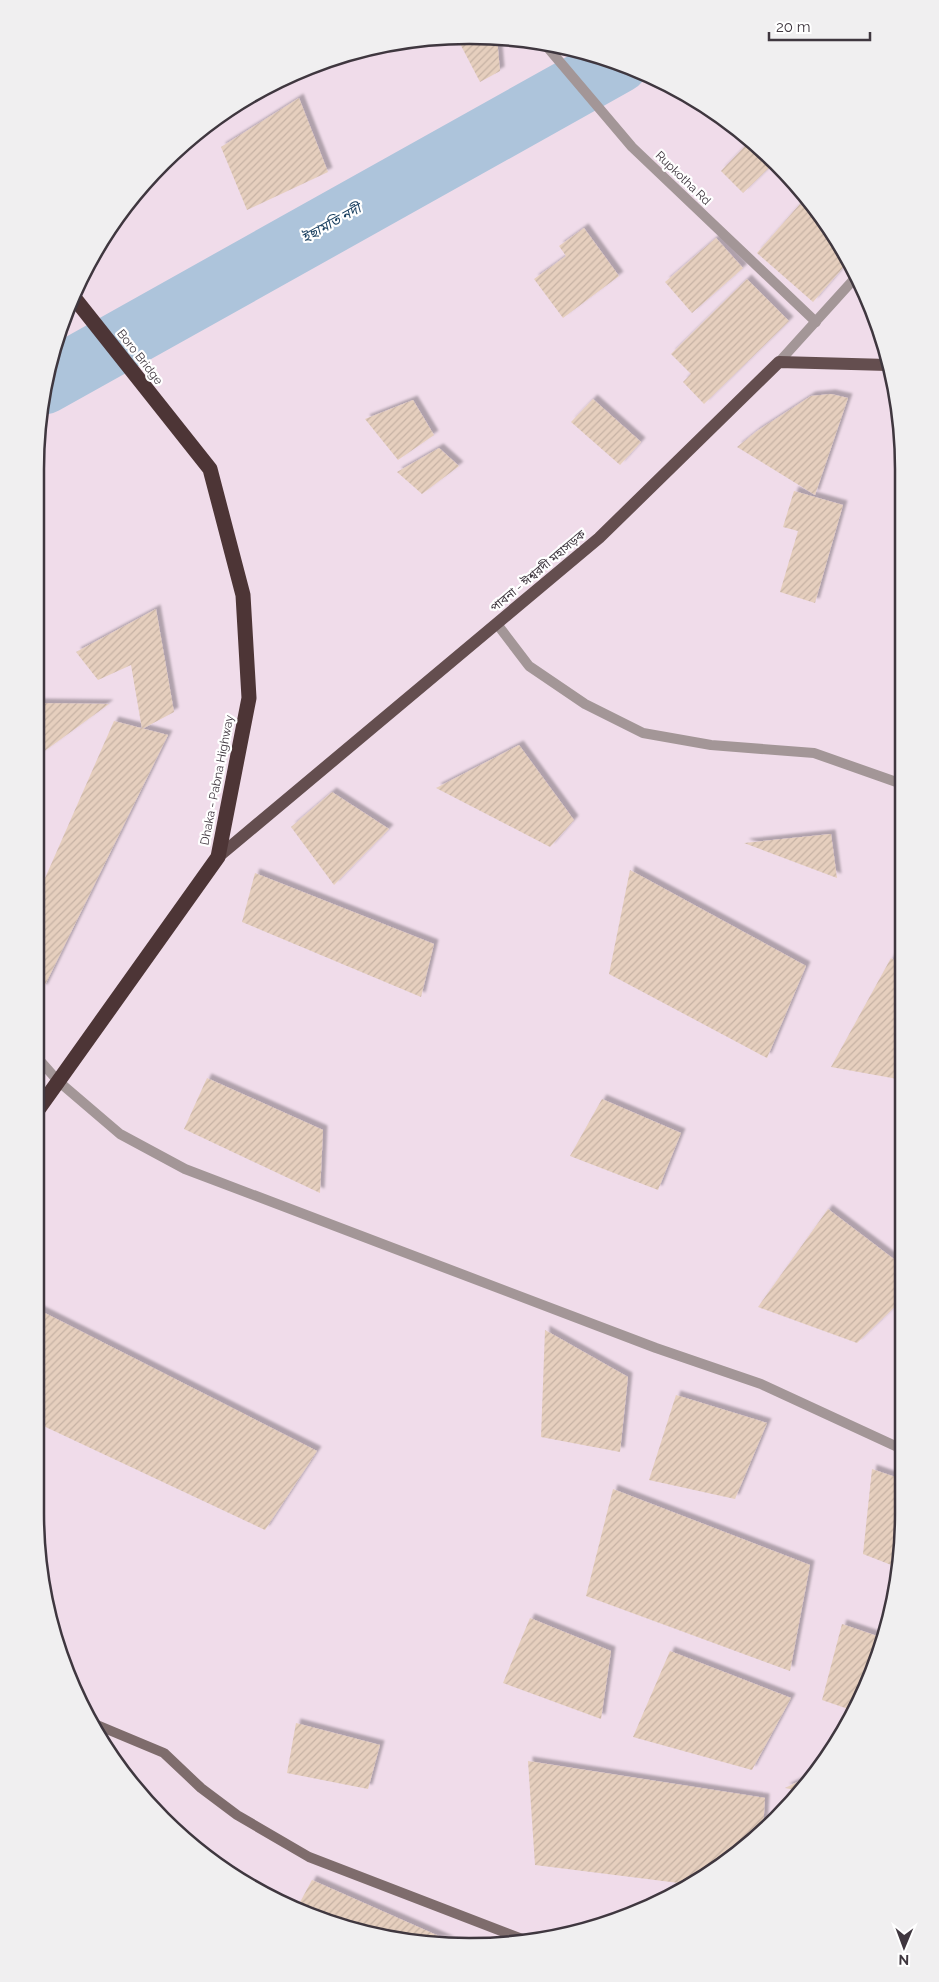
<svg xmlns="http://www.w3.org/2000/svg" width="939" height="1982" font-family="Raleway,'Noto Sans Bengali',sans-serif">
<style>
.commercial{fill:#f0dcea}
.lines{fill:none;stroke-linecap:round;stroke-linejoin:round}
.river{stroke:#adc4db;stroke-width:61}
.building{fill:url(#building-hatch);filter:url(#shadow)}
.street{stroke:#a39697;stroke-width:10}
.secondary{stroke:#7e6c6c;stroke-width:10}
.primary{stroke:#644e4f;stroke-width:12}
.highway{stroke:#4d3536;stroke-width:15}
.labels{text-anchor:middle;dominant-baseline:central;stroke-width:4.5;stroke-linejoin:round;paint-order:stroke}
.street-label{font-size:12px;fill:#3f373f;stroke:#fff}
.water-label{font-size:14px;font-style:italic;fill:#183e5e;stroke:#fff}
.rim{fill:none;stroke:#3f373f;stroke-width:2.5}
</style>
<defs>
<pattern id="building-hatch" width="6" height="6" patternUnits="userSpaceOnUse" patternTransform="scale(1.25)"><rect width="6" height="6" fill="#e6cfbe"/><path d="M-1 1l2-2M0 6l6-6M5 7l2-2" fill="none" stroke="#c6b2a4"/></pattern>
<filter id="shadow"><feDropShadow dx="4.5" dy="-4.5" stdDeviation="1" flood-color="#0004"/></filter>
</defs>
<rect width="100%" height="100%" fill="#fde8fc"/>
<polygon class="commercial" points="470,35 555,43 636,68 734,125 814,205 871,303 900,413 904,1513 896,1598 871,1679 831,1754 777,1820 662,1902 526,1943 384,1939 252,1889 183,1839 125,1777 58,1652 35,1512 35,469 43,384 68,303 108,228 162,162 228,108 303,68 385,43"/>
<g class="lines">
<polyline class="river" points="44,384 618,63"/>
</g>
<g class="building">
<polygon points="470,35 497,38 500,71 480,82 456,36"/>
<polygon points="299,98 328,172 247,210 221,147"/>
<polygon points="750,141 773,164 743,193 721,171"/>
<polygon points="800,204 827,227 847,263 813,302 757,253"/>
<polygon points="584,228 619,276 563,318 534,279 566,256 559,246"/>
<polygon points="716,238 743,268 692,313 665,282"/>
<polygon points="747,279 789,321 704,404 683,382 691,374 671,354"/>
<polygon points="831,394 848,398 815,495 737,447 757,431 811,396"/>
<polygon points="593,399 641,442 620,465 571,422"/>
<polygon points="413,400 434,435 398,460 365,419"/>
<polygon points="439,448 459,466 422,494 397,472"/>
<polygon points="794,491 843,505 815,603 780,592 798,531 783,527"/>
<polygon points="156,609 174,712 142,729 131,665 98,680 76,652"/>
<polygon points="35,703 109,704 35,758"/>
<polygon points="114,721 168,735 43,989 35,985 35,901"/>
<polygon points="519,745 574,820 550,847 436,788"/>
<polygon points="332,792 389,829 334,885 291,827"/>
<polygon points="831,834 837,878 744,843"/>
<polygon points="630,870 806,966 767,1058 609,974"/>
<polygon points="255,873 434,944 421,997 242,922"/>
<polygon points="891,958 902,967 903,1080 831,1067"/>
<polygon points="207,1078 323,1130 320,1193 184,1129"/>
<polygon points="602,1099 681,1133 658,1190 570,1156"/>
<polygon points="828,1209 903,1266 903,1299 857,1343 758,1307"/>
<polygon points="35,1308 317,1451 265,1530 35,1422"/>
<polygon points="545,1330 628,1377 620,1452 541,1437"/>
<polygon points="676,1395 767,1423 735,1499 649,1480"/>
<polygon points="872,1469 904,1480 904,1513 899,1568 863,1554"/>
<polygon points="613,1489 810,1565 790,1671 586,1596"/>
<polygon points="530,1618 611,1651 601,1719 503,1683"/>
<polygon points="842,1624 883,1638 871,1679 854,1711 822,1700"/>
<polygon points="670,1651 791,1698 752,1770 633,1737"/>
<polygon points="296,1723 380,1745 368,1789 287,1773"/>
<polygon points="528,1761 765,1798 763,1830 687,1884 535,1865"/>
<polygon points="814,1774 800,1791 785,1788"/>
<polygon points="312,1880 450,1941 384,1939 298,1906"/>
</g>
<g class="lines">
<g class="street">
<polyline points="543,42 632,147 816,322"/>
<polyline points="779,362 856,277"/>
<polyline points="497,624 529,666 585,704 643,733 711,745 814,753 902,784"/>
<polyline points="35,1055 58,1081 120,1134 185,1169 656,1348 761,1384 904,1450"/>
</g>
<polyline class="secondary" points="97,1725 164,1753 201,1788 237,1815 309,1857 530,1942"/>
<polyline class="primary" points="218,857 599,538 779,362 888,365"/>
<polyline class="highway" points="35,1114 218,857 249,698 243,595 210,469 72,295"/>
</g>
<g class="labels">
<g class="street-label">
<text transform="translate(683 178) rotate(44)">Rupkotha Rd</text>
<text transform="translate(140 357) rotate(52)">Boro Bridge</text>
<text transform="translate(538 571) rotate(-40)">পাবনা - ঈশ্বরদী মহাসড়ক</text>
<text transform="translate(217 780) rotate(-79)">Dhaka - Pabna Highway</text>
</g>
<g class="water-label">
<text transform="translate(331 223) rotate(-29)">ইছামতি নদী</text>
</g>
</g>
<path d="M0 0H939V1982H0ZM469 44H470A425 425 0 0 1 895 469V1513A425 425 0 0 1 470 1938H469A425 425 0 0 1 44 1513V469A425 425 0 0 1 469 44Z" fill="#f0eff0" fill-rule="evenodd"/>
<path class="rim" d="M469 44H470A425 425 0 0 1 895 469V1513A425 425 0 0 1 470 1938H469A425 425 0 0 1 44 1513V469A425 425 0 0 1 469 44Z"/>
<g transform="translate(904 1947) rotate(181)" stroke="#ffffff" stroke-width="4" paint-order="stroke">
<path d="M0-4L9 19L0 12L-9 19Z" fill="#3f373f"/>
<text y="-8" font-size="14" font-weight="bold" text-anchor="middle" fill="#3f373f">N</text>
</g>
<path d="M769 32v8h101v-8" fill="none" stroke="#3f373f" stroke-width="2.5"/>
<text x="776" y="32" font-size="15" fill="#3f373f" stroke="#ffffff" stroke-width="4" paint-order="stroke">20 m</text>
</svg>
